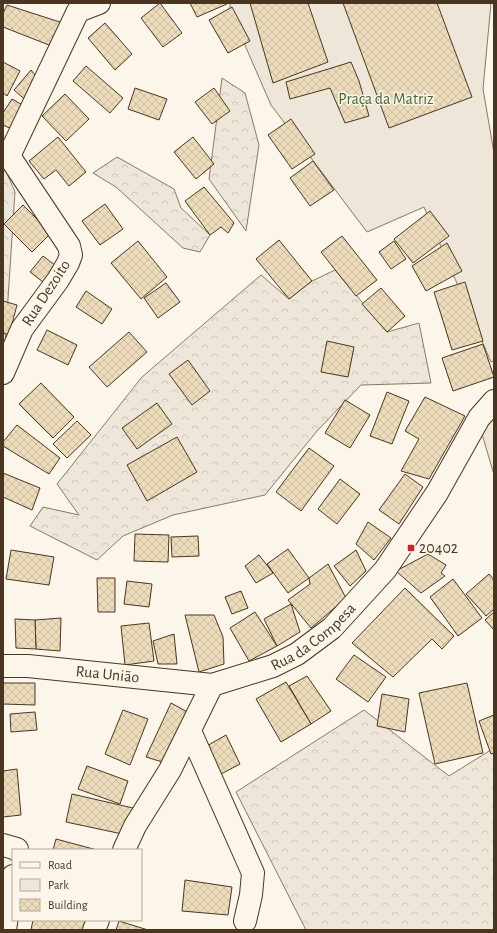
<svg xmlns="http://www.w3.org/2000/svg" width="497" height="933" font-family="'Alegreya Sans',sans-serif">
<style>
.green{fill:#ede6d9;stroke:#887966}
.forest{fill:url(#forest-crowns);stroke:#887966}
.building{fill:url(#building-cross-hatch);stroke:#4a3520}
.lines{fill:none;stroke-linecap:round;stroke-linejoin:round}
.minor-casing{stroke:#4a3520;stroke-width:24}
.minor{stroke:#fbf6e9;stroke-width:22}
.poi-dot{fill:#c62828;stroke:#fbf6e9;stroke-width:1.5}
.labels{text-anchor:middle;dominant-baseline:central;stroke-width:3;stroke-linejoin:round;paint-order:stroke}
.park-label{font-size:16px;fill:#436837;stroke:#fbf6e9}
.street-label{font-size:16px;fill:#4a3520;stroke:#fbf6e9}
.poi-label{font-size:16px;fill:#4a3520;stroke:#fbf6e9;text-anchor:start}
</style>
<defs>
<pattern id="forest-crowns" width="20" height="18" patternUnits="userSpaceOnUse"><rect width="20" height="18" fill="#ede6d9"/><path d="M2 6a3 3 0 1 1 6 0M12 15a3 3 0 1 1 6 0" fill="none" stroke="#cdc6ba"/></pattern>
<pattern id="building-cross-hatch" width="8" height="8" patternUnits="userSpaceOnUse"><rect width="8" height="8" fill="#ecdcbc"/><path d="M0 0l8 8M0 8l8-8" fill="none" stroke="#ccbda1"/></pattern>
</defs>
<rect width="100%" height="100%" fill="#fbf6e9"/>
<g class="green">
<polygon points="230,3 491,3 483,89 494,153 494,361 491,362 424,207 367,232 271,105 230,11"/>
<polygon points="494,411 494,475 480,427"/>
</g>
<g class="forest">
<polygon points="222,78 245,93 259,145 246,231 209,179"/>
<polygon points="117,157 174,189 181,208 210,235 200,252 183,248 116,187 93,173"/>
<polygon points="3,164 15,192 3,375"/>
<polygon points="335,270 387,332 419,323 431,383 361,385 317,431 265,495 173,515 123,536 97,560 30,526 43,507 79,515 57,484 142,377 261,275 289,299 312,281"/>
<polygon points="364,710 449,776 494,748 494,930 306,930 236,792"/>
</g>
<g class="building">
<polygon points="160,3 182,33 163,47 141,18"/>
<polygon points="190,3 226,3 227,4 197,17"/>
<polygon points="250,3 308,3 328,62 273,83"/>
<polygon points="343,3 437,3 472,97 389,128"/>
<polygon points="7,5 63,23 54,47 3,27 3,13"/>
<polygon points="232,7 250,41 228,53 209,20"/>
<polygon points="105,23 132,54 115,70 88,38"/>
<polygon points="3,62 20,71 7,96 3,93"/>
<polygon points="351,62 359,81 369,116 345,123 330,88 290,99 286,82"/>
<polygon points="86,66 123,98 110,113 73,81"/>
<polygon points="31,70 39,80 29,103 14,90"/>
<polygon points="135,88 167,99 159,120 128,109"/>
<polygon points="214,88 230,111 212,124 195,102"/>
<polygon points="65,94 89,119 66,141 42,116"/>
<polygon points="12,99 26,107 16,131 3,125 3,113"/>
<polygon points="291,119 315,154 292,169 268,135"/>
<polygon points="58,137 86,172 69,186 56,170 44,179 29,161"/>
<polygon points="193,137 214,164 196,179 174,152"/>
<polygon points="313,161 334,190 310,206 290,178"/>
<polygon points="204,187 234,223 228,233 221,227 210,235 185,201"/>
<polygon points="105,204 123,229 100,245 82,221"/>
<polygon points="23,205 51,233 32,252 4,224"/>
<polygon points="430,211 449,236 413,263 394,239"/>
<polygon points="342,236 377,280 356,296 321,252"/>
<polygon points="279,240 312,281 289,299 256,259"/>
<polygon points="138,241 167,277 141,299 111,263"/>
<polygon points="394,241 406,259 391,269 379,252"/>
<polygon points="447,243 462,271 426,291 412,266"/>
<polygon points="43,256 60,269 47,285 30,272"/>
<polygon points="465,282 483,341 452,350 434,292"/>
<polygon points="166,283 180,302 158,318 144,298"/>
<polygon points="381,288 405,316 387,332 362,304"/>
<polygon points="86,291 112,309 102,324 76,307"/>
<polygon points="3,301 17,305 9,335 3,333"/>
<polygon points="47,330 77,345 68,365 37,350"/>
<polygon points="129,332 147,352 107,387 89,367"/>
<polygon points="327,341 354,347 348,377 321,372"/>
<polygon points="483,344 494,377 453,391 442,358"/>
<polygon points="188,360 210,391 192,405 169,374"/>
<polygon points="41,383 74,417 53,438 19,404"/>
<polygon points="387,392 409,401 392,444 370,436"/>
<polygon points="425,397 465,416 429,479 401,471 419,439 405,431"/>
<polygon points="345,400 370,415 350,448 325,433"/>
<polygon points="157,403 172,424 137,449 122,428"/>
<polygon points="77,421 91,435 67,458 53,444"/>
<polygon points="17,425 60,458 49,474 3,446 3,442"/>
<polygon points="177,437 197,472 147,501 127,465"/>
<polygon points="309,448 334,466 301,511 276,492"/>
<polygon points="3,473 40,488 32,510 3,497"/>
<polygon points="405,474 423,487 399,524 379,510"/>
<polygon points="340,479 360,494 337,524 318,509"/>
<polygon points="368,522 391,538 374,560 356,544"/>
<polygon points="135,534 169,535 168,562 134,561"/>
<polygon points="198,536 199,556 172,557 171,537"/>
<polygon points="288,549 309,578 288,593 267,564"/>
<polygon points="11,550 54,557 49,585 6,579"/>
<polygon points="356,550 366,571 350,586 334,566"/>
<polygon points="428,554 446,565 441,573 445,576 421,593 396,571"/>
<polygon points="259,555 273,573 256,583 245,566"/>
<polygon points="328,564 346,598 311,628 288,600 310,584 309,578"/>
<polygon points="489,574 494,580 494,609 486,616 466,594"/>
<polygon points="97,578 115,578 115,612 98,612"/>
<polygon points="453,579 482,618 458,636 430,597"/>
<polygon points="127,581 152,584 149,607 124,604"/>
<polygon points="405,588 454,636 442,649 432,639 393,677 352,643"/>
<polygon points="241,591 248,608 232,614 225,597"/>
<polygon points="291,604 300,632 277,646 264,619"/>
<polygon points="255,612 277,646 249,661 230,628"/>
<polygon points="494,612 494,630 485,620"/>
<polygon points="185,615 214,615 223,637 224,664 199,672"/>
<polygon points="61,618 60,651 36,649 35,620"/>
<polygon points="15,619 35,620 36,649 16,648"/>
<polygon points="149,623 154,661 125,665 121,626"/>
<polygon points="174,634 177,664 158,664 153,641"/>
<polygon points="354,655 386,677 368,702 336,679"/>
<polygon points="307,676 331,711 311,724 289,686"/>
<polygon points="286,682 311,724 281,742 256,699"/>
<polygon points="3,683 35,683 35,705 3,704"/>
<polygon points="467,683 483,753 435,764 419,693"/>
<polygon points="382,694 409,699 405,732 377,726"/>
<polygon points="171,703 193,715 169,764 146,757"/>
<polygon points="123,710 148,719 130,765 105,754"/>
<polygon points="35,712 37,730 11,732 10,714"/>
<polygon points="494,715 494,753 491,754 479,721"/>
<polygon points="226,735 240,764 221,774 205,747"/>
<polygon points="87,766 128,781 120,804 78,789"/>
<polygon points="17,769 21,815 3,817 3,771"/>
<polygon points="72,794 133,808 127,835 66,822"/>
<polygon points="56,839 97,850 53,850"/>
<polygon points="185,880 232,887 228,915 182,911"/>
<polygon points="33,920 90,920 87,930 31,930"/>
<polygon points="119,921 148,930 116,930"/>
</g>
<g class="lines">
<defs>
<g id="minor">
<polyline points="3,152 9,156 69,246 71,255 68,263 58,280 22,329 3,373"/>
<polyline points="9,156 78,11 99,3"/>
<path id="s1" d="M3,666H28L212,685"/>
<polyline points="190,731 253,873 251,895 245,921"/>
<polyline points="3,845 17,849 17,850"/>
<path id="s2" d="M124,850L135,826L170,770L212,685L273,666L297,654L332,628L385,570L437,493L479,418L494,401"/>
<polyline points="5,930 13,876"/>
<polyline points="94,930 98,920"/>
</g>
</defs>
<use href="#minor" class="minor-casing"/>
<use href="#minor" class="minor"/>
</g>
<rect class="poi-dot" x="407" y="544" width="8" height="8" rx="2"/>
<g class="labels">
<g class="park-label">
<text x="386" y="99">Praça da Matriz</text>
</g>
<g class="street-label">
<text transform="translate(46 293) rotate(-57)">Rua Dezoito</text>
<text stroke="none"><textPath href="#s2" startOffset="301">Rua da Compesa</textPath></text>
<text stroke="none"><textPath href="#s1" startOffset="105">Rua União</textPath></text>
</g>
<g class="poi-label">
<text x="419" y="548">20402</text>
</g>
</g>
<rect width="497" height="933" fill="none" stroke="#4a3520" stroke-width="8"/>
<rect x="12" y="849" width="130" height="72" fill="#fbf6e9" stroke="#b4a999"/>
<rect x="20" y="862" width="20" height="6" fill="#fbf6e9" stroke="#b4a999"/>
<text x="48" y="869" font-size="12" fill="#4a3520">Road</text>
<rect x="20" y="879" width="20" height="12" fill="#ede6d9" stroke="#b4a999"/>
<text x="48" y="889" font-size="12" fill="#4a3520">Park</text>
<rect x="20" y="899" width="20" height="12" fill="url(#building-cross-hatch)" stroke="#b4a999"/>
<text x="48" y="909" font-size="12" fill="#4a3520">Building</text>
</svg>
